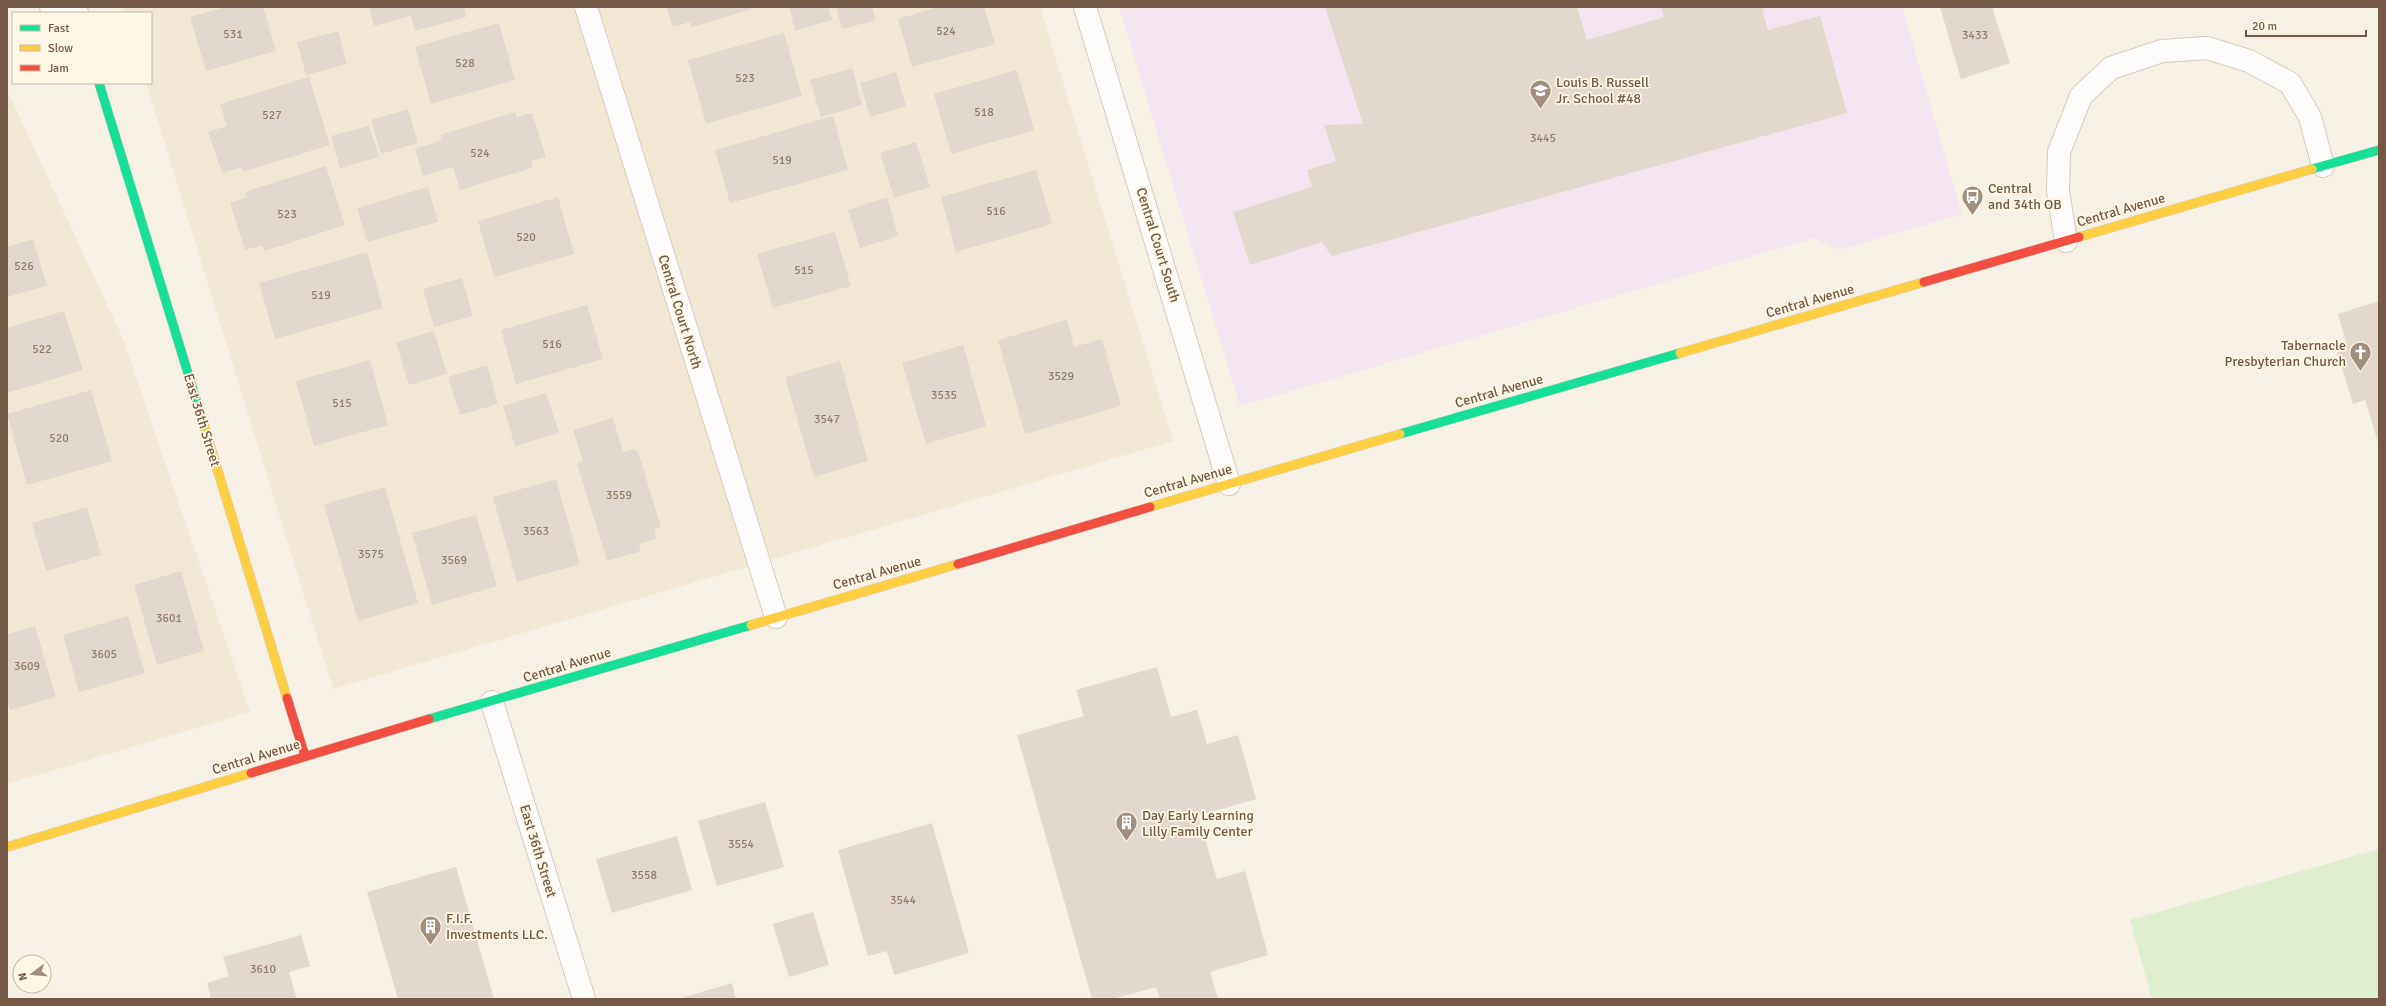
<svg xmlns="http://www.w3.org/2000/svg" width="2386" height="1006" font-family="Signika,sans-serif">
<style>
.residential{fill:#f2e7d4}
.education{fill:#f3e4f0}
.green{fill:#dfedcf}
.building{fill:#e2d8cd}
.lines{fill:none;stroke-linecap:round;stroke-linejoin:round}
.lane-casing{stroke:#d5cbc0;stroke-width:24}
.street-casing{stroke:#d5cbc0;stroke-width:24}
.fast-casing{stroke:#d6cdc2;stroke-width:10}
.slow-casing{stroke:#d6cdc2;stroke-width:10}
.jam-casing{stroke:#d6cdc2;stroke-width:10}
.lane{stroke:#fefdfb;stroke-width:22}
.street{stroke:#fefdfb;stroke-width:22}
.fast{stroke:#16e098;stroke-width:9}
.slow{stroke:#ffcf43;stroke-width:9}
.jam{stroke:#f24e42;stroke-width:9}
.labels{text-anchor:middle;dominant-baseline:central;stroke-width:3.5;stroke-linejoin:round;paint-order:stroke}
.number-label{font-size:12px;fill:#907b6a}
.poi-label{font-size:14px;fill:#735946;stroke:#fff7e5;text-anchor:start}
.street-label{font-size:14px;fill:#735946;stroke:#fff7e5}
</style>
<rect width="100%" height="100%" fill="#f6f0e5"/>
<g class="residential">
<polygon points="123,7 1040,7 1173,441 333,689 146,83 151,83 151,13 125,13"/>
<polygon points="7,90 123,339 250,712 7,784"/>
</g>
<polygon class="education" points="1119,7 1902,7 1962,214 1839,250 1814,238 1240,406"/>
<polygon class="green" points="2379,849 2379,999 2152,999 2130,920"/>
<g class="building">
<polygon points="225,7 263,7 276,51 206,71 190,17"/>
<polygon points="369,7 464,7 466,17 415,31 411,16 374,26"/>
<polygon points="666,7 758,7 692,27 690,22 673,27"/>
<polygon points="789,7 828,7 832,20 795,31"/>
<polygon points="836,7 872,7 876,20 842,29"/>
<polygon points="938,7 984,7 995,44 912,67 898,19"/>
<polygon points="1325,7 1577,7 1587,40 1664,17 1661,7 1767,7 1762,9 1768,30 1820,16 1847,113 1332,256 1322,242 1250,265 1233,212 1312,187 1307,170 1336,161 1324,125 1363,124"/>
<polygon points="1940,7 1992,7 2010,63 1961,79"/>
<polygon points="499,23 515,80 431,104 415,47"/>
<polygon points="338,31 347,64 306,75 297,42"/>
<polygon points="784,33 802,96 706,124 688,60"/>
<polygon points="852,68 862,105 821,117 810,80"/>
<polygon points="1017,70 1034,130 951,154 934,94"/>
<polygon points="896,72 906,106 870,117 860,83"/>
<polygon points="309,77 330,145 243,172 242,167 222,173 208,132 227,126 220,104"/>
<polygon points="408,109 418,143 381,154 371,120"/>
<polygon points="515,112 516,117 532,113 546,157 532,161 532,168 460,190 453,167 423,176 415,149 442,140 440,135"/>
<polygon points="833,116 848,170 730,203 715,150"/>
<polygon points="369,126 379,157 340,168 331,136"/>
<polygon points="916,142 930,187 894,198 880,153"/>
<polygon points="326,166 345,225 265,251 262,245 245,250 230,203 247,197 245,192"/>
<polygon points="1036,170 1052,224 956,252 941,197"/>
<polygon points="428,187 438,222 367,242 357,208"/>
<polygon points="558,197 574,254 494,277 478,221"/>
<polygon points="887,197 898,236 860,248 848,210"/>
<polygon points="835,232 851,286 773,308 757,254"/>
<polygon points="33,239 47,286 7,297 7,247"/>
<polygon points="367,252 383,308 275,339 259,283"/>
<polygon points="462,278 473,316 434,327 423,289"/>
<polygon points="2379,301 2379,445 2365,400 2353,404 2335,345 2346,342 2338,314"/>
<polygon points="587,305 603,359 516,384 501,330"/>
<polygon points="64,311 83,370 7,393 7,328"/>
<polygon points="1067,320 1074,347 1102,339 1121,406 1025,434 998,340"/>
<polygon points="434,331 447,374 409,385 396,342"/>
<polygon points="963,345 986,426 926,444 902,363"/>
<polygon points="370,360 388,425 314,446 296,381"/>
<polygon points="840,361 868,461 814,477 785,377"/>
<polygon points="487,365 498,404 460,415 448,377"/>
<polygon points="91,390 112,461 27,485 7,414"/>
<polygon points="546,393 559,433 515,446 503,406"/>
<polygon points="613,418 623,452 635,449 639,455 661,527 654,529 657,539 639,544 641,551 607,561 577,463 583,461 573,430"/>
<polygon points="556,479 580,564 517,582 493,497"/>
<polygon points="385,487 418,603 358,621 324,504"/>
<polygon points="87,507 101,555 46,571 32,523"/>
<polygon points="476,515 497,586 432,605 412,533"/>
<polygon points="181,571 204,651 157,665 134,585"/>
<polygon points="128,616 145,673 79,692 63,635"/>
<polygon points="35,626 56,697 10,710 7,699 7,634"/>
<polygon points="1157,667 1171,717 1197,710 1207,744 1238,735 1256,799 1198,816 1217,879 1245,871 1268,955 1210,972 1218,999 1160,999 1156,987 1112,999 1092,999 1017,735 1084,716 1076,690"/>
<polygon points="765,802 784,867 717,886 698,821"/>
<polygon points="932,823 969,953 894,975 887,951 868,956 838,850"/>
<polygon points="677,836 692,890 612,913 596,859"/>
<polygon points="456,867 494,999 398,999 367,892"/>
<polygon points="813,912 829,965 789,977 773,924"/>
<polygon points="301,935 310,966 289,972 297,999 211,999 207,983 229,976 223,957"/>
<polygon points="732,983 736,999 678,999"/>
</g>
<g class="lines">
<defs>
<polyline id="lane" points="2066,241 2058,191 2059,152 2081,96 2111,68 2162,51 2207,48 2249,61 2290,83 2310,117 2323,166"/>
<g id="street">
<polyline points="51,7 57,13"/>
<polyline points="75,7 77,13"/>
<polyline points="586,7 776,617"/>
<polyline points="1085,7 1229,484"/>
<polyline points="492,702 584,999"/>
</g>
<g id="fast">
<polyline points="99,83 202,419"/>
<polyline points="2312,169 2379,150"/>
<polyline points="1400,434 1680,353"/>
<polyline points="429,719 751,625"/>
</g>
<g id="slow">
<polyline points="2079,237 2312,169"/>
<polyline points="1680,353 1924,282"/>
<polyline points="202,419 287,698"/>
<polyline points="1150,507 1400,434"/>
<polyline points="751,625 958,564"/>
<polyline points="7,847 251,773"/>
</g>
<g id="jam">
<polyline points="1924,282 2079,237"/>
<polyline points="958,564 1150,507"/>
<polyline points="287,698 305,756"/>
<polyline points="251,773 429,719"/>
</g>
</defs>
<use href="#lane" class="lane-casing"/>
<use href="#street" class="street-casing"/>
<use href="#fast" class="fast-casing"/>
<use href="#slow" class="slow-casing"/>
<use href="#jam" class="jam-casing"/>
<use href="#lane" class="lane"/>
<use href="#street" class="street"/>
<use href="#fast" class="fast"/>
<use href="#slow" class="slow"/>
<use href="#jam" class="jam"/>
</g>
<defs>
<symbol id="school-pin" viewBox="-11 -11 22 30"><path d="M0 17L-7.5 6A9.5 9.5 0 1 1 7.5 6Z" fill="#a18e7e" stroke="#fff7e5"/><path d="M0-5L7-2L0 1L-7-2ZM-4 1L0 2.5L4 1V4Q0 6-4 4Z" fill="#fff"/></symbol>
<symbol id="bus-pin" viewBox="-11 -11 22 30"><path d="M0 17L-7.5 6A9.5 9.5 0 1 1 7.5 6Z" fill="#a18e7e" stroke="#fff7e5"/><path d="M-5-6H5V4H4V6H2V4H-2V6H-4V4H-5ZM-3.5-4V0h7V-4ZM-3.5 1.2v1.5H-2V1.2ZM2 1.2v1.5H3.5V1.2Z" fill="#fff"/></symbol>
<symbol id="church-pin" viewBox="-11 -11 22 30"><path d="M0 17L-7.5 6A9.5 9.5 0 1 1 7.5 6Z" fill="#a18e7e" stroke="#fff7e5"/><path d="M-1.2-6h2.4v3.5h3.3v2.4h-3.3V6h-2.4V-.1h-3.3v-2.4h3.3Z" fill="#fff"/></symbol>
<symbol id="building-pin" viewBox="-11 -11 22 30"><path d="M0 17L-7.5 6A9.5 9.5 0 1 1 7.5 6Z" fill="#a18e7e" stroke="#fff7e5"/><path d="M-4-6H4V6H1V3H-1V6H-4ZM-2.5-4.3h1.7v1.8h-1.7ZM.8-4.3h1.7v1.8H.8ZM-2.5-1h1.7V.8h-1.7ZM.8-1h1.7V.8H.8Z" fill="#fff"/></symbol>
</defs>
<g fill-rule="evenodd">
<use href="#school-pin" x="1528" y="78" width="25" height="34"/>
<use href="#bus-pin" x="1960" y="184" width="25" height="34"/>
<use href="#church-pin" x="2348" y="340" width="25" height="34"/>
<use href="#building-pin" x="1114" y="810" width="25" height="34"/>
<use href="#building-pin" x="418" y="914" width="25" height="34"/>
</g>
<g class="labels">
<g class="number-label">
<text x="946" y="31">524</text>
<text x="233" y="34">531</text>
<text x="1975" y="35">3433</text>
<text x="465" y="63">528</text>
<text x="745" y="78">523</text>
<text x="984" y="112">518</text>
<text x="272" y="115">527</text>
<text x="1543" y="138">3445</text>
<text x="480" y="153">524</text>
<text x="782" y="160">519</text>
<text x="996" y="211">516</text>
<text x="287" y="214">523</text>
<text x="526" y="237">520</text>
<text x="24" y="266">526</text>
<text x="804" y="270">515</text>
<text x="321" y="295">519</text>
<text x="552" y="344">516</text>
<text x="42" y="349">522</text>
<text x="1061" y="376">3529</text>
<text x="944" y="395">3535</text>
<text x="342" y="403">515</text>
<text x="827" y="419">3547</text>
<text x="59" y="438">520</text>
<text x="619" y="495">3559</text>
<text x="536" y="531">3563</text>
<text x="371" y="554">3575</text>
<text x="454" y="560">3569</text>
<text x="169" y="618">3601</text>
<text x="104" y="654">3605</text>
<text x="27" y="666">3609</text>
<text x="741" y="844">3554</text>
<text x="644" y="875">3558</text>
<text x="903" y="900">3544</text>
<text x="263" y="969">3610</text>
</g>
<g class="poi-label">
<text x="1556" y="82">Louis B. Russell<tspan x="1556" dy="16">Jr. School #48</tspan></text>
<text x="1988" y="188">Central<tspan x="1988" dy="16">and 34th OB</tspan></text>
<text x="2346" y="345" text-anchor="end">Tabernacle<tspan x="2346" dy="16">Presbyterian Church</tspan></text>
<text x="1142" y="815">Day Early Learning<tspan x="1142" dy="16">Lilly Family Center</tspan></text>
<text x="446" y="918">F.I.F.<tspan x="446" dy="16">Investments LLC.</tspan></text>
</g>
<g class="street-label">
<text transform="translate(2121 210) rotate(-16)">Central Avenue</text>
<text transform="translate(1158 245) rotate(73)">Central Court South</text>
<text transform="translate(1810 301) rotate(-16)">Central Avenue</text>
<text transform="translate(680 312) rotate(73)">Central Court North</text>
<text transform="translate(1499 391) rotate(-16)">Central Avenue</text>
<text transform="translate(202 420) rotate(73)">East 36th Street</text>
<text transform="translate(1188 481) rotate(-16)">Central Avenue</text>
<text transform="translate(877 573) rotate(-16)">Central Avenue</text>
<text transform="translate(567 665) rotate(-17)">Central Avenue</text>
<text transform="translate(256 757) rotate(-17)">Central Avenue</text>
<text transform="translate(538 851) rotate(73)">East 36th Street</text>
</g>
</g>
<rect width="2386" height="1006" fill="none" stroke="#735946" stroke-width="16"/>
<rect x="12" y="12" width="140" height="72" fill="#fff7e5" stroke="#c7b8a5"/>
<rect x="20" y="25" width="20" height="6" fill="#16e098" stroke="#c7b8a5"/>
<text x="48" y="32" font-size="12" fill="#735946">Fast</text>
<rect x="20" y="45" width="20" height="6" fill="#ffcf43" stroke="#c7b8a5"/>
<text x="48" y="52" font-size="12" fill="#735946">Slow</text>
<rect x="20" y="65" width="20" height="6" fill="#f24e42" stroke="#c7b8a5"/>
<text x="48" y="72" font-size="12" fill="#735946">Jam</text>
<g transform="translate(32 974) rotate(254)"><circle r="19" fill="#fff7e5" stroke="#c7b8a5"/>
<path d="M0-3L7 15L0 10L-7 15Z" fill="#a18e7e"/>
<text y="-6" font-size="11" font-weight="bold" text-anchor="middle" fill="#735946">N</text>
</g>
<path d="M2246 30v6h120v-6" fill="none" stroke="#735946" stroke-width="2"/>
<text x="2252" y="30" font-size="12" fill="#735946" stroke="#fff7e5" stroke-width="3" paint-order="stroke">20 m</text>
</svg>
